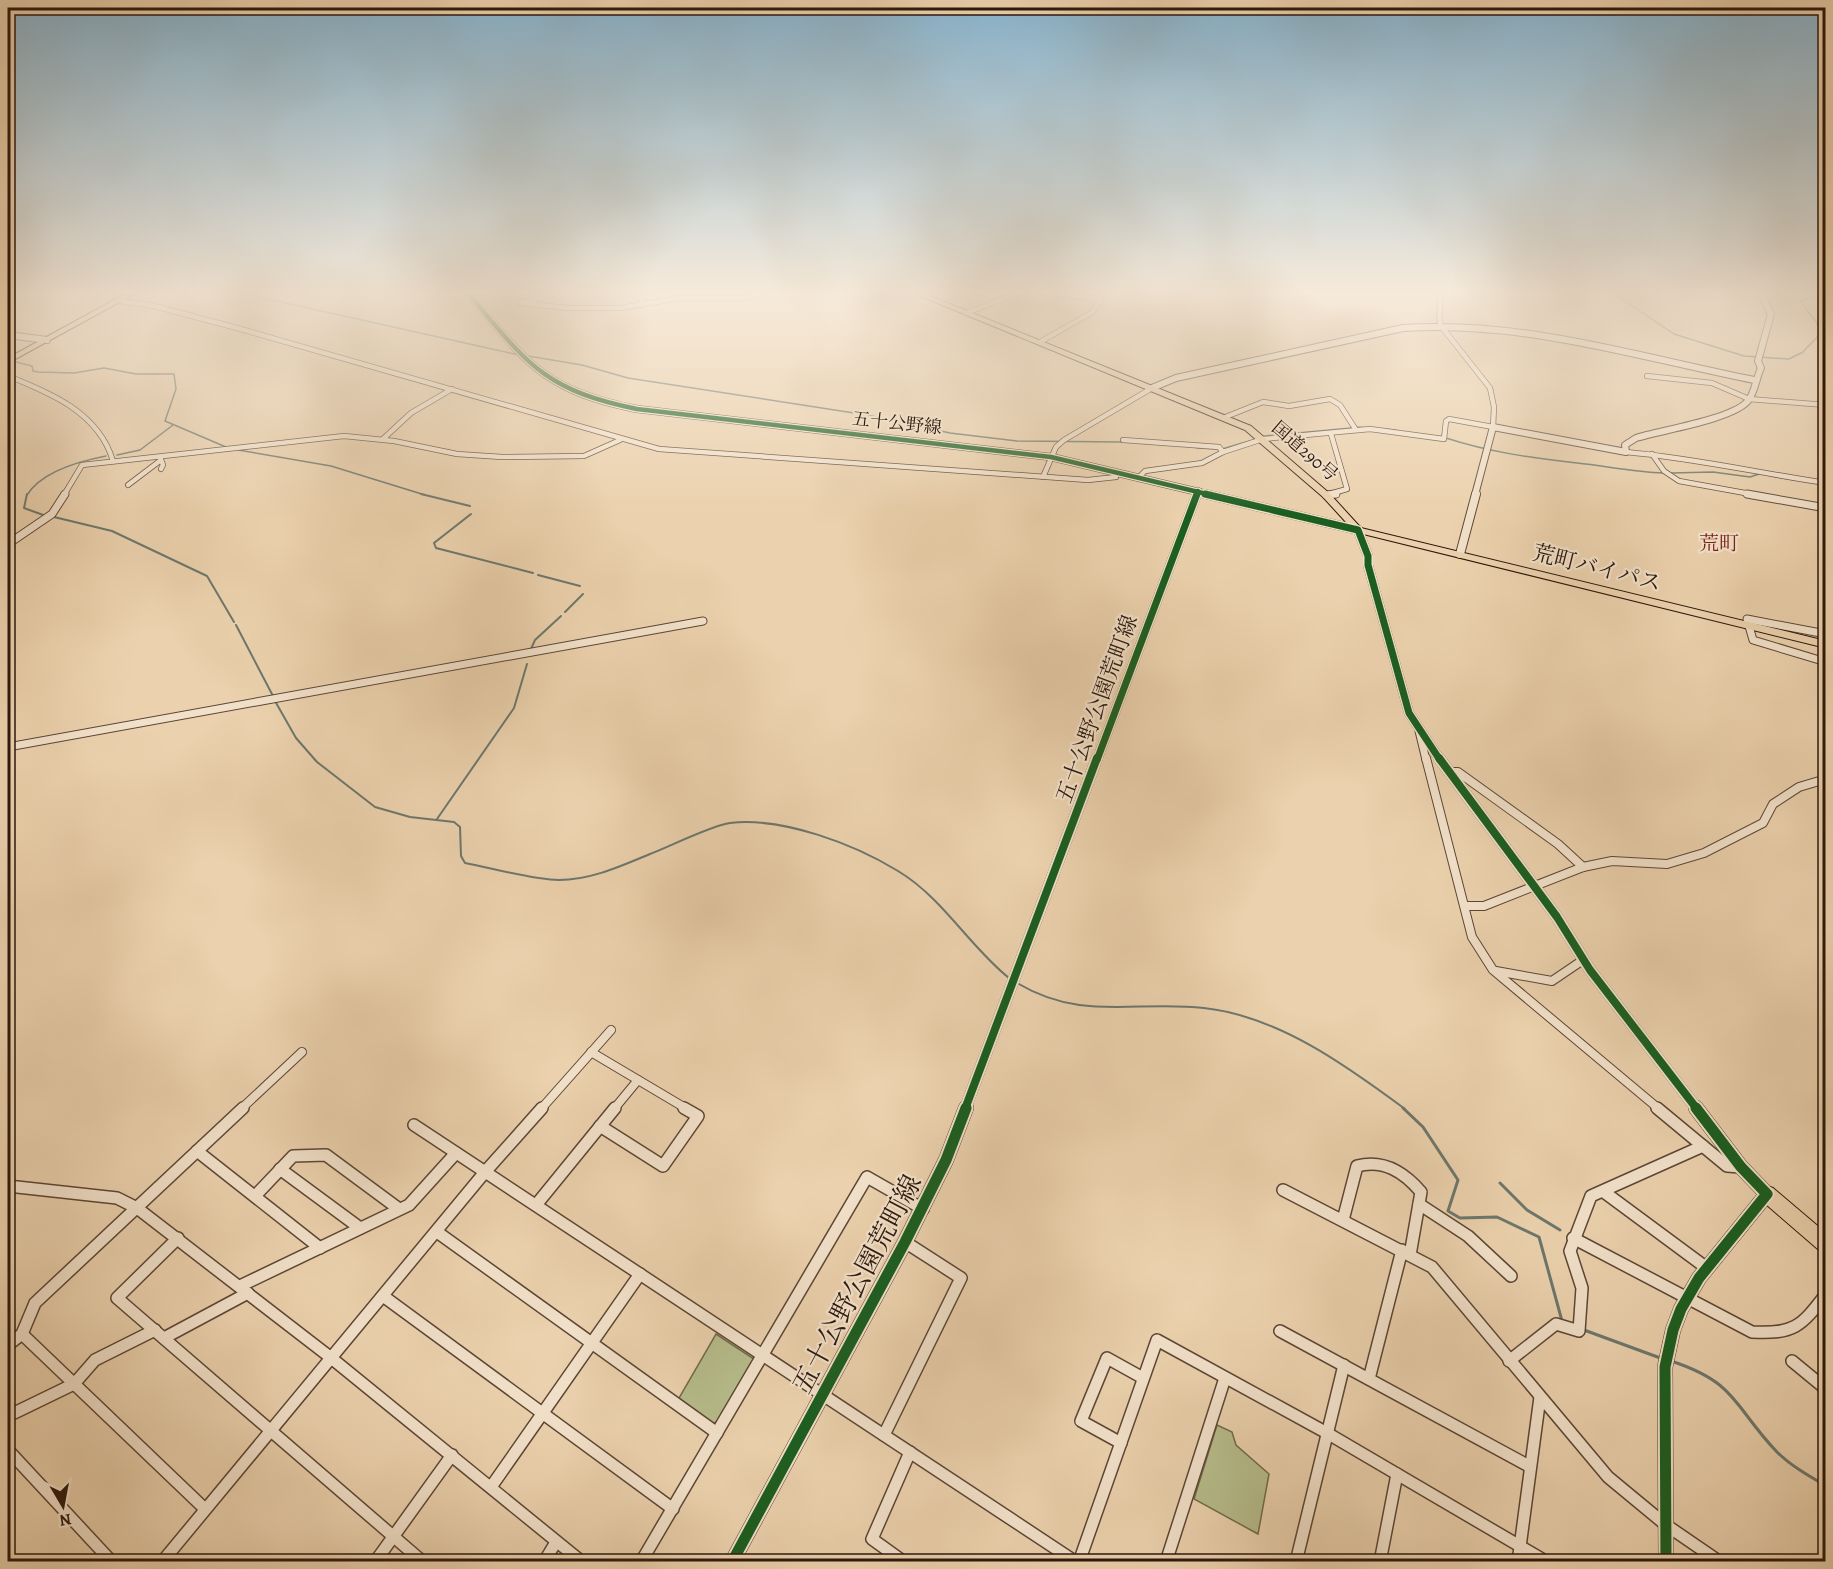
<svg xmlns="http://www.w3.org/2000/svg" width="1833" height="1569" font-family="Alegreya,'Noto Serif JP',serif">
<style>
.green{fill:#b6bc8b;stroke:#716a4c;stroke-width:1.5}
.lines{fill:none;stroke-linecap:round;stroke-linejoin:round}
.stream-far2{stroke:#6d776d;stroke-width:1.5}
.stream-far1{stroke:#6d776d;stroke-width:2}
.stream{stroke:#6d776d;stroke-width:3}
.minor-far3-casing{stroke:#5c4635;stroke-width:6}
.minor-far2-casing{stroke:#5c4635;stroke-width:9}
.minor-far1-casing{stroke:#5c4635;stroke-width:10}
.minor-casing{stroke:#5c4635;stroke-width:14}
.tertiary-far3-casing{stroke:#5c4635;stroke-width:8}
.tertiary-far2-casing{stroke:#5c4635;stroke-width:10}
.tertiary-far1-casing{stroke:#5c4635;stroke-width:12}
.tertiary-casing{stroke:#5c4635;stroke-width:16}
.primary-casing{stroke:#2c170d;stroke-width:2}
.trunk-casing{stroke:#2c170d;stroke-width:2}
.minor-far3{stroke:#f2e1ca;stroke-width:4.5}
.minor-far2{stroke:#f2e1ca;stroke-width:7}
.minor-far1{stroke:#f2e1ca;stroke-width:8}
.minor{stroke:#f2e1ca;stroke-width:11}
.tertiary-far3{stroke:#f2e1ca;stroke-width:6}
.tertiary-far2{stroke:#f2e1ca;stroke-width:8}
.tertiary-far1{stroke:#f2e1ca;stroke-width:10}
.tertiary{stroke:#f2e1ca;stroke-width:14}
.primary{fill:#ebd1ad;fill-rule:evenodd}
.trunk{fill:#ebd1ad;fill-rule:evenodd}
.cycleway-far3-casing{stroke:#f2e1ca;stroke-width:7}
.cycleway-far2-casing{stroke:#f2e1ca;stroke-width:10}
.cycleway-far1-casing{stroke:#f2e1ca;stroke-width:12}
.cycleway-casing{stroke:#f2e1ca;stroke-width:15}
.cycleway-far3{stroke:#1b5e20;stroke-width:4.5}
.cycleway-far2{stroke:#1b5e20;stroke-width:7}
.cycleway-far1{stroke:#1b5e20;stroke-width:8}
.cycleway{stroke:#1b5e20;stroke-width:11}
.labels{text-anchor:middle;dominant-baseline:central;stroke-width:4.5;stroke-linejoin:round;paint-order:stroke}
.far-street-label{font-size:18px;fill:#2c170d;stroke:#f2e1ca}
.far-neighbourhood-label{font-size:20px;fill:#7a1f14;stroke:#f2e1ca}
.street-label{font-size:22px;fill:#2c170d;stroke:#f2e1ca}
.near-street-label{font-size:27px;fill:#2c170d;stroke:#f2e1ca}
</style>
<rect width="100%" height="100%" fill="#ebd1ad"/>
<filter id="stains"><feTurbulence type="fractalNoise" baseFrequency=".00333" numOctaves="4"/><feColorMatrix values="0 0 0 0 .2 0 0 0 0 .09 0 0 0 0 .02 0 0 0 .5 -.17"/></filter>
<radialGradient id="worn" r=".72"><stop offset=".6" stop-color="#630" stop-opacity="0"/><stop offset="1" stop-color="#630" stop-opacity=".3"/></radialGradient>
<g class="green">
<polygon points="716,1334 754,1359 718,1422 713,1423 679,1398"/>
<polygon points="1217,1425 1232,1432 1236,1445 1269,1474 1258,1534 1194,1499"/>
</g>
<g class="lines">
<g class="stream-far2">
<polyline points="241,293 519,355"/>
<path d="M1613,293L1674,334L1744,356L1789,359L1803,352L1821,333C1819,320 1806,313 1801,301L1824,293"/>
<polyline points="528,356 582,365 628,378 867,415 950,433 1017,441 1123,442"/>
<polyline points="12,361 32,366 33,371 38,372 74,373 104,368 136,374 174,374 176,389 165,421 226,447"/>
<polyline points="1357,427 1396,430"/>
<polyline points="1265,436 1351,428"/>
<path d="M1446,438C1489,452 1532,458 1577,463C1606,466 1634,472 1664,473"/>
<polyline points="1197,448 1222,449 1256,439"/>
<polyline points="238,450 331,466 425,495"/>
<polyline points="117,455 140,450 173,425"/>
<polyline points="1670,473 1713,472 1750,477 1759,474"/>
<polyline points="1771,476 1795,480"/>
<path d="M27,495C42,471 80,461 106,456"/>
</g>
<g class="stream-far1">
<polyline points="27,494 24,508 46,516"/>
<polyline points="421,494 470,506"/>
<polyline points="471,514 434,543 436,548 533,573"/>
<polyline points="54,517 112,531 207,576 234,622"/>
<polyline points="538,575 580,586"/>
<polyline points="565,612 583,594"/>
<polyline points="236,625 273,696"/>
<polyline points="531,649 535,640 561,616"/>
<path d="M275,701L296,738L317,762L375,807L410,817L454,822L460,827L461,856L465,863C492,868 533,880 559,880C591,880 621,866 650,854C671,846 710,826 730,823C783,817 854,844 898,871C943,898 969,946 1009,978"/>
<polyline points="437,819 514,708 527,664"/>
<path d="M1017,983C1083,1022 1134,1000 1204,1008C1278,1016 1347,1066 1405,1109"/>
</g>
<g class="stream">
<polyline points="1403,1108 1423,1127 1458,1180 1448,1211 1460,1218 1497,1217 1539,1237 1562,1321"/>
<polyline points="1500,1183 1527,1210 1560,1230"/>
<polyline points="1584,1330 1663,1359"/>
<path d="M1671,1361C1738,1383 1733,1406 1777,1452C1791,1466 1809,1476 1826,1486"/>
</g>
<defs>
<g id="minor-far3">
<polyline points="483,297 487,293"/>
<polyline points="121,301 154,306 237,328 659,449 1088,480 1116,477"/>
<polyline points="524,302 557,293"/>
<polyline points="520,303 568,308 621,308 679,298 743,298 765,293"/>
<polyline points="639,305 648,293"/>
<polyline points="966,313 1019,293"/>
<polyline points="1040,342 1091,313 1102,299 1044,293"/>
<path d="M8,376C51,393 99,413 113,461"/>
<polyline points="1647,376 1712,383 1749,399 1826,405"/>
<polyline points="1223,418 1263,402 1289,406 1330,399 1340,405 1356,430"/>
<polyline points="383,439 411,413 452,389"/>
<polyline points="1123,440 1219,447 1223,452"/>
<path d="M1626,452C1693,458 1759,473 1826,483"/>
<polyline points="1652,454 1664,471 1679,481 1756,495"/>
<polyline points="160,457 163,465 161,469"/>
<polyline points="1043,477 1056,447 1064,440 1152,388"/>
<path d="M1139,477L1145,471L1202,463L1223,452L1263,439L1370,429L1444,439L1446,421L1449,419L1493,427L1494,407L1490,388L1441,326C1436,315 1444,303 1438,293"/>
<polyline points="128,485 161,460"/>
<polyline points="64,495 82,465 344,436 394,441 457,454 502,457 584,456 620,440"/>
<polyline points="1326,495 1347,489 1331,434"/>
</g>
<g id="minor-far2">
<polyline points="1747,494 1826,508"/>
<polyline points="1326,495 1336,494"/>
<polyline points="8,544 52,514 65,494"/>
<polyline points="1826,634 1747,619 1753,640 1826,662"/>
<polyline points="1419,731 1426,760"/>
<polyline points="8,747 703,621"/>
</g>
<g id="minor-far1">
<polyline points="1426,758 1472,937 1493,970 1659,1109"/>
<polyline points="1449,772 1458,772 1558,844 1583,867"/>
<polyline points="1465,906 1484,906 1583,867 1612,861 1667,864 1704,853 1763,823 1773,804 1799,787 1826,779"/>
<polyline points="1496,971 1552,981 1583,960"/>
<polyline points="591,1052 687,1109"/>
<polyline points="241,1109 302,1052"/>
<polyline points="541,1109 611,1030"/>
<polyline points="614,1109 638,1080"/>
</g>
<g id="minor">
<polyline points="1657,1108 1727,1166 1740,1167"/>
<polyline points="414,1125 1076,1562"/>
<polyline points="600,1126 663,1166 698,1116 684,1108"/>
<polyline points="197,1151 320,1248"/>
<polyline points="280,1169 360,1228"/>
<polyline points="8,1186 117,1198 137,1208 330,1357 582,1562"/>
<polyline points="1283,1190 1432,1267 1608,1477 1666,1525 1720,1562"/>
<polyline points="1604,1192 1704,1266"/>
<polyline points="255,1196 293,1156 326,1155 399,1209"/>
<polyline points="1419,1204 1468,1236 1511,1276"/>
<polyline points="536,1205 615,1108"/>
<path d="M1343,1220L1357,1166C1384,1159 1404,1172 1421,1192L1410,1255"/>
<polyline points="437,1232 717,1433"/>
<polyline points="178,1238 117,1298 423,1562"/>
<path d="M1573,1238L1752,1332C1794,1334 1801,1327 1826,1294"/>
<polyline points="240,1286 409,1205 456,1153"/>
<polyline points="383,1296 673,1509"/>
<polyline points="1280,1331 1529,1466"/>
<polyline points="22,1334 205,1509"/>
<polyline points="164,1338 248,1293"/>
<polyline points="8,1345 22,1334 35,1303 243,1108"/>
<polyline points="1509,1361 1556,1324 1579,1331 1582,1288 1570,1251 1591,1196 1703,1146"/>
<polyline points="1792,1361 1826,1389"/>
<polyline points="1369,1379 1402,1250"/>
<polyline points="8,1416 74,1384 95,1360 155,1330"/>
<polyline points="884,1435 961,1278 905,1242"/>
<polyline points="1121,1443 1081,1421 1107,1358 1143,1378"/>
<polyline points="8,1450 112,1562"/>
<polyline points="491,1487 640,1274"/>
<polyline points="162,1562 485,1172 542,1108"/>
<polyline points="375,1562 452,1455"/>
<polyline points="544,1562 556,1542"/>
<polyline points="641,1562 867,1177 923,1209"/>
<polyline points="904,1562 872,1539 910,1452"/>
<polyline points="1079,1562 1157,1340 1327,1433 1547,1562"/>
<polyline points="1166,1562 1225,1378"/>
<polyline points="1296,1562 1344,1365"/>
<polyline points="1380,1562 1397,1474"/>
<polyline points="1518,1562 1540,1397"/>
</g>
<g id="tertiary-far3">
<path d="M468,293C527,363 543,390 637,409L1051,457L1211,495"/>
<polyline points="8,335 47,340"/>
<path d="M1152,388L1176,378L1403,328C1523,320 1638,357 1754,380"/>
<polyline points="1196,495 1198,491"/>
<path d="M1475,495L1493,427L1626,452L1625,445L1636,438C1662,430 1729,420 1747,402C1755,394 1756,378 1761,368L1758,361L1771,314L1761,293"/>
</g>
<g id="tertiary-far2">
<polyline points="1205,494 1358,530 1368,556 1368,565 1409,713 1440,760"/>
<polyline points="1460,554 1476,494"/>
<polyline points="1097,760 1197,494"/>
</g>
<g id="tertiary-far1">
<polyline points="1439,758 1557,917 1590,970 1697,1109"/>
<polyline points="965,1109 1097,758"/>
</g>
<g id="tertiary">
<polyline points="732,1562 905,1242 946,1160 966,1108"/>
<polyline points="1666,1562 1665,1367 1673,1330 1681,1309 1699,1278 1767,1194 1741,1167 1696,1108"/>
</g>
<polygon id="primary" points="127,293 136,293 8,363 8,358"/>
<g id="trunk">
<polygon points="913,293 923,293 1251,426 1329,493 1361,528 1826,641 1826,648 1355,532 1323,497 1245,430"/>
<polygon points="1767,1186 1773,1188 1826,1233 1826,1253 1820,1251 1761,1200 1759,1194 1761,1188"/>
</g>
</defs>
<use href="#minor-far3" class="minor-far3-casing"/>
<use href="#minor-far2" class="minor-far2-casing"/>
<use href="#minor-far1" class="minor-far1-casing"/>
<use href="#minor" class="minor-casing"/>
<use href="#tertiary-far3" class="tertiary-far3-casing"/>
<use href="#tertiary-far2" class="tertiary-far2-casing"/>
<use href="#tertiary-far1" class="tertiary-far1-casing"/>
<use href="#tertiary" class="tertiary-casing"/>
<use href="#primary" class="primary-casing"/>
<use href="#trunk" class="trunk-casing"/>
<use href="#minor-far3" class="minor-far3"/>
<use href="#minor-far2" class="minor-far2"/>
<use href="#minor-far1" class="minor-far1"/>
<use href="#minor" class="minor"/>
<use href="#tertiary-far3" class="tertiary-far3"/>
<use href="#tertiary-far2" class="tertiary-far2"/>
<use href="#tertiary-far1" class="tertiary-far1"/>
<use href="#tertiary" class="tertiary"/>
<use href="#primary" class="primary"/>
<use href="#trunk" class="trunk"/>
<defs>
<g id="cycleway-far3">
<path d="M468,293C527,363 543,390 637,409L1051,457L1211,495"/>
<polyline points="1196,495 1198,491"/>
</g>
<g id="cycleway-far2">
<polyline points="1205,494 1358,530 1368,556 1368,565 1409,713 1440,760"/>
<polyline points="1097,760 1197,494"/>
</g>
<g id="cycleway-far1">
<polyline points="1439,758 1557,917 1590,970 1697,1109"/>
<polyline points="965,1109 1097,758"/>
</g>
<g id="cycleway">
<polyline points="732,1562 905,1242 946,1160 966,1108"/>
<polyline points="1666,1562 1665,1367 1673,1330 1681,1309 1699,1278 1767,1194 1741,1167 1696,1108"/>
</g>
</defs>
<use href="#cycleway-far3" class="cycleway-far3-casing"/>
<use href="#cycleway-far2" class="cycleway-far2-casing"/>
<use href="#cycleway-far1" class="cycleway-far1-casing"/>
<use href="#cycleway" class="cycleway-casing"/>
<use href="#cycleway-far3" class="cycleway-far3"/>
<use href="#cycleway-far2" class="cycleway-far2"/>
<use href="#cycleway-far1" class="cycleway-far1"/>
<use href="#cycleway" class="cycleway"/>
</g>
<linearGradient id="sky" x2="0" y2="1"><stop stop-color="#88b5d0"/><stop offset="0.57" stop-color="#f6eada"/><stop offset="1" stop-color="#f6eada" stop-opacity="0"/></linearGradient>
<rect width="1833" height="513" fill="url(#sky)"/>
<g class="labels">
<g class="far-street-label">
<text transform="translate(897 423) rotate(6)">五十公野線</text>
<text transform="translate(1305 451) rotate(41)">国道290号</text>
</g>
<g class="far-neighbourhood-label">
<text x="1719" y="543">荒町</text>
</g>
<g class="street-label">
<text transform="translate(1597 568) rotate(14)">荒町バイパス</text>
<text transform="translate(1097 709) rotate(-70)">五十公野公園荒町線</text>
</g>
<g class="near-street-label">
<text transform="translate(857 1284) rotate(-62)">五十公野公園荒町線</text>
</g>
</g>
<rect width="1833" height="1569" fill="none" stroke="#ebd1ad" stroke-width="30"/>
<rect x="9" y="9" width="1815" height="1551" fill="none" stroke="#2c170d" stroke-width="3"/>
<rect x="15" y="15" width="1803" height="1539" fill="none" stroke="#2c170d" stroke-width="1.5"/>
<g transform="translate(63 1506) rotate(170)" stroke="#f2e1ca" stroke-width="4.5" paint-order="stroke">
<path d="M0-4.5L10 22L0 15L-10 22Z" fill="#2c170d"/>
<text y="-9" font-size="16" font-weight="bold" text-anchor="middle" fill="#2c170d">N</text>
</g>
<rect width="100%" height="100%" filter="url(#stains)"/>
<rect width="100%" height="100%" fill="url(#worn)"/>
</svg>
